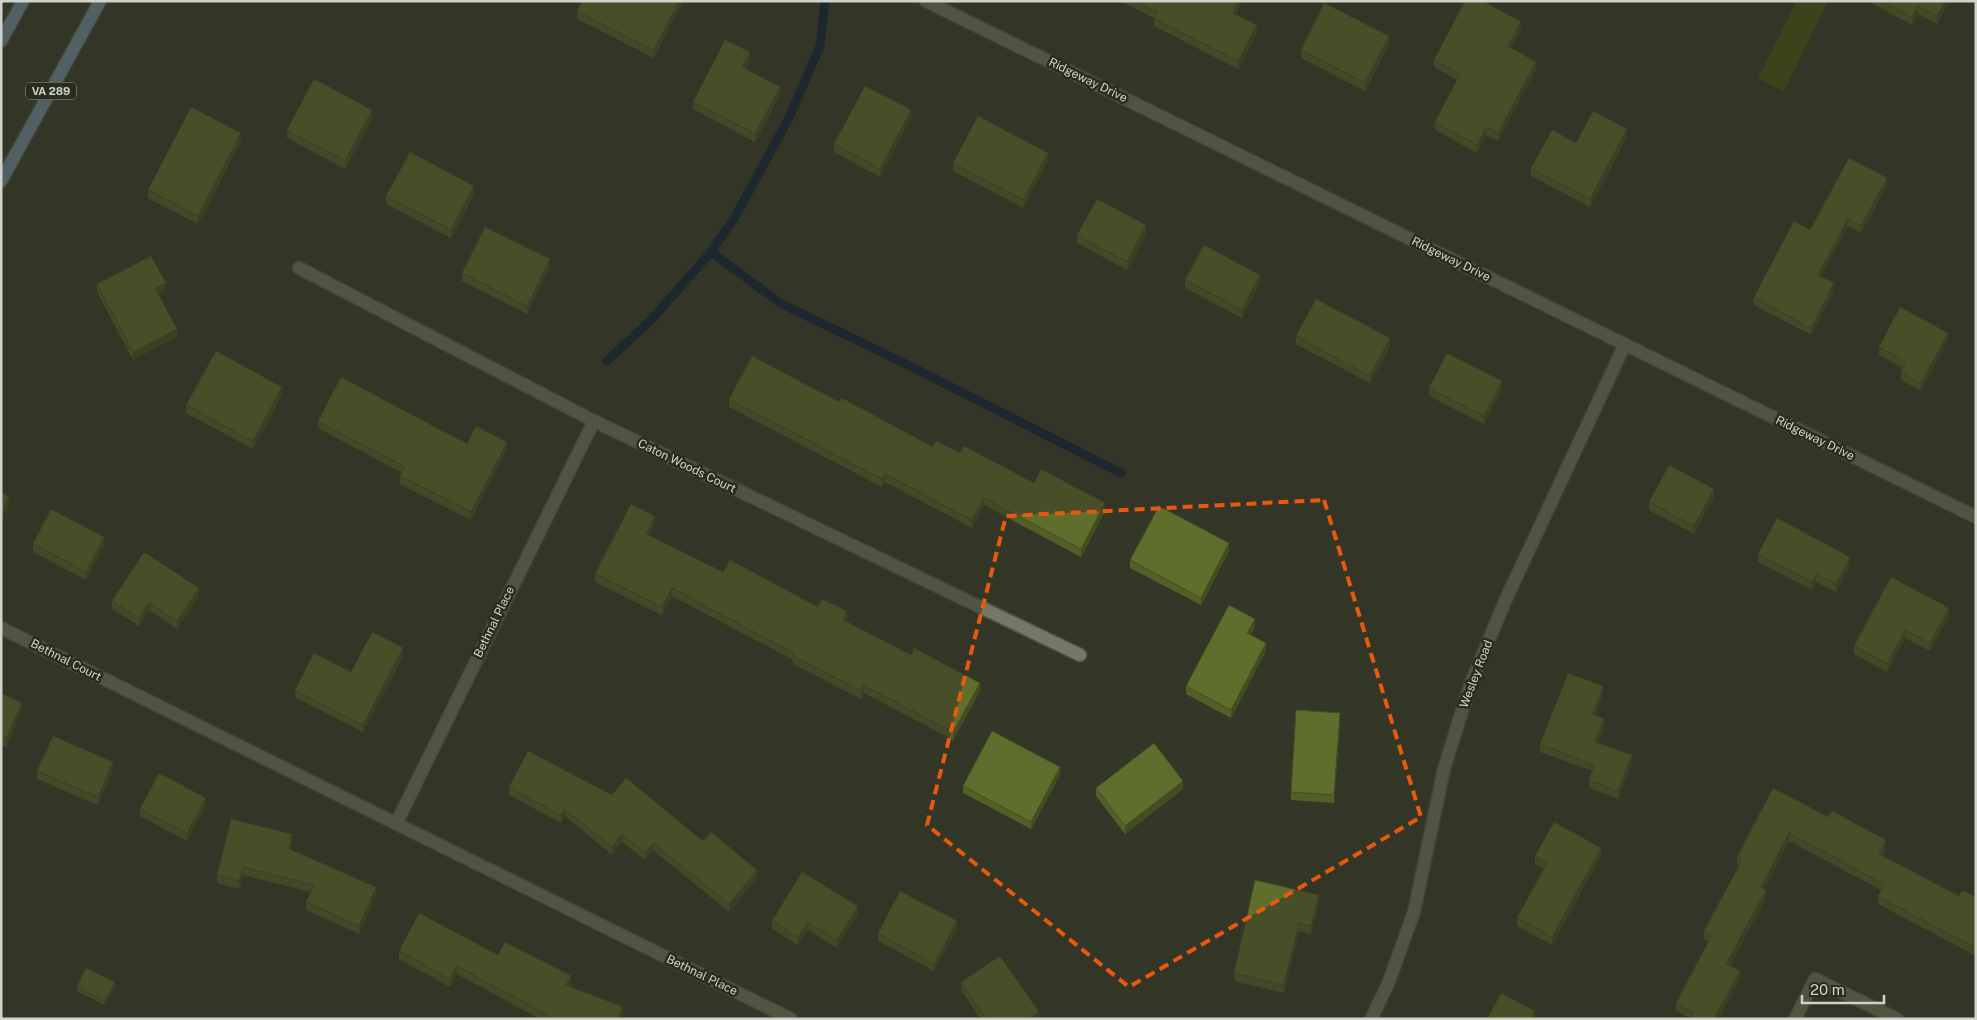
<svg xmlns="http://www.w3.org/2000/svg" width="1977" height="1020" font-family="'Public Sans',sans-serif">
<style>
.green{fill:#46530d}
.lines{fill:none;stroke-linecap:round;stroke-linejoin:round}
.stream{stroke:#001838;stroke-width:9}
.minor-casing{stroke:#515447;stroke-width:15}
.major-casing{stroke:#515447;stroke-width:15}
.minor{stroke:#747967;stroke-width:12}
.major{stroke:#7695ae;stroke-width:12}
.wall{fill:#535f27}
.shaded-wall{fill:#434d20}
.building{fill:#606e2d;stroke:#434d20}
.marked{fill:none;stroke:#e8590c;stroke-width:4;stroke-dasharray:10 6;stroke-linejoin:round}
.labels{text-anchor:middle;dominant-baseline:central;stroke-width:5;stroke-linejoin:round;paint-order:stroke}
.shield{fill:#292d1d;stroke:#9ea195;stroke-width:1}
.shield-label{font-size:11px;font-weight:bold;fill:#d0d3c9}
.street-label{font-size:12px;fill:#d0d3c9;stroke:#292d1d}
</style>
<rect width="100%" height="100%" fill="#333727"/>
<polygon class="green" points="1797,1 1828,1 1784,91 1758,79"/>
<g class="lines">
<g class="stream">
<polyline points="711,252 780,303 912,367 1121,473"/>
<polyline points="607,361 651,320 711,252 735,217 789,118 820,46 825,1"/>
</g>
<defs>
<g id="minor">
<polyline points="926,1 1976,517"/>
<polyline points="299,268 594,421 1080,655"/>
<polyline points="1,628 791,1019"/>
<polyline points="396,824 594,421"/>
<polyline points="1371,1019 1388,984 1414,912 1444,769 1470,685 1506,599 1625,344"/>
<polyline points="1795,1019 1815,979 1897,1019"/>
</g>
<g id="major">
<polyline points="1,41 23,1"/>
<polyline points="1,181 100,1"/>
</g>
</defs>
<use href="#minor" class="minor-casing"/>
<use href="#major" class="major-casing"/>
<use href="#minor" class="minor"/>
<use href="#major" class="major"/>
</g>
<g class="wall">
<polygon points="683,1 654,58 577,19 577,11"/>
<polygon points="1120,1 1242,1 1236,14 1257,33 1238,69 1154,26 1154,18"/>
<polygon points="1868,1 1949,1 1937,24 1918,14 1912,25"/>
<polygon points="1521,30 1511,48 1536,69 1498,141 1486,135 1477,153 1435,130 1435,122 1457,80 1434,67 1434,60"/>
<polygon points="1389,44 1365,91 1301,58 1301,50"/>
<polygon points="750,60 745,69 780,94 755,142 693,109 693,102"/>
<polygon points="372,118 345,169 287,138 287,130"/>
<polygon points="911,118 880,177 834,152 834,144"/>
<polygon points="1627,137 1590,207 1531,176 1531,168 1576,143"/>
<polygon points="241,141 198,224 148,198 148,190"/>
<polygon points="1048,161 1023,208 953,171 953,163"/>
<polygon points="1887,186 1861,233 1848,226 1821,276 1834,291 1811,335 1754,305 1754,297 1810,230"/>
<polygon points="474,194 451,238 386,204 386,196"/>
<polygon points="1146,233 1127,270 1077,243 1077,235"/>
<polygon points="550,267 527,314 462,281 462,273"/>
<polygon points="1185,280 1260,283 1242,318 1185,288"/>
<polygon points="97,284 166,291 159,294 177,337 133,360 97,292"/>
<polygon points="1296,336 1390,346 1370,383 1296,344"/>
<polygon points="1948,340 1921,391 1901,380 1901,372 1903,368 1879,355 1879,347"/>
<polygon points="1429,388 1502,389 1484,424 1429,396"/>
<polygon points="282,395 253,449 186,413 186,405"/>
<polygon points="729,399 839,402 933,447 960,453 1105,511 1081,557 984,505 972,528 885,482 882,487 729,407"/>
<polygon points="318,421 507,449 471,520 400,484 400,476 402,473 318,428"/>
<polygon points="1714,497 1694,534 1649,510 1649,502"/>
<polygon points="655,524 649,535 723,572 818,607 847,619 846,621 980,691 953,740 864,693 861,699 793,664 793,660 672,596 662,615 595,582 595,574"/>
<polygon points="33,544 104,545 86,580 33,552"/>
<polygon points="1229,551 1201,605 1130,568 1130,560"/>
<polygon points="1758,554 1850,565 1836,592 1816,582 1812,590 1758,562"/>
<polygon points="199,596 177,629 149,610 139,626 112,609 112,601"/>
<polygon points="1949,616 1930,651 1905,638 1887,672 1854,654 1854,646"/>
<polygon points="1255,627 1250,635 1266,651 1231,718 1186,694 1186,686"/>
<polygon points="403,656 363,732 295,697 295,690"/>
<polygon points="1,693 22,710 6,747 1,745"/>
<polygon points="1603,694 1595,715 1604,727 1598,743 1632,763 1618,799 1589,788 1589,780 1592,771 1540,752 1540,744"/>
<polygon points="1340,721 1334,803 1291,800 1291,792"/>
<polygon points="113,770 98,805 37,779 37,771"/>
<polygon points="1060,775 1031,829 963,793 963,786"/>
<polygon points="509,787 612,795 703,841 757,878 729,912 653,850 645,860 622,842 612,855 565,816 561,823 509,795"/>
<polygon points="1096,788 1183,789 1125,834 1096,796"/>
<polygon points="1773,788 1886,848 1882,855 1959,896 1976,897 1976,956 1878,904 1878,896 1881,890 1789,841 1764,889 1766,897 1730,966 1740,979 1690,1018 1676,1011 1676,1003 1709,941 1704,939 1704,931 1739,866 1737,864 1737,857"/>
<polygon points="206,805 187,841 140,816 140,809"/>
<polygon points="292,842 290,850 376,895 359,934 306,910 306,902 311,892 243,875 239,889 217,883 217,875"/>
<polygon points="1535,856 1601,856 1552,945 1517,926 1517,918 1544,869 1535,864"/>
<polygon points="1319,903 1311,934 1299,931 1284,993 1234,981 1234,973"/>
<polygon points="858,914 837,948 808,930 798,945 772,929 772,921"/>
<polygon points="957,929 934,971 878,941 878,933"/>
<polygon points="399,951 498,955 571,984 569,987 623,1015 621,1019 540,1019 457,974 450,987 399,959"/>
<polygon points="961,982 1039,1019 980,1019 961,990"/>
<polygon points="115,986 105,1005 77,991 77,987"/>
</g>
<g class="shaded-wall">
<polygon points="679,1 683,1 654,58 654,50"/>
<polygon points="1238,1 1242,1 1233,20 1233,13"/>
<polygon points="1945,1 1949,1 1937,24 1937,16"/>
<polygon points="1918,6 1918,14 1912,25 1912,17"/>
<polygon points="1521,22 1521,30 1508,54 1508,46"/>
<polygon points="1257,25 1257,33 1238,69 1238,61"/>
<polygon points="1389,36 1389,44 1365,91 1365,83"/>
<polygon points="750,52 750,60 742,75 742,67"/>
<polygon points="1536,62 1536,69 1498,141 1498,133"/>
<polygon points="780,87 780,94 755,142 755,134"/>
<polygon points="372,110 372,118 345,169 345,161"/>
<polygon points="911,110 911,118 880,177 880,169"/>
<polygon points="1486,127 1486,135 1477,153 1477,145"/>
<polygon points="1627,129 1627,137 1590,207 1590,199"/>
<polygon points="241,133 241,141 198,224 198,216"/>
<polygon points="1048,153 1048,161 1023,208 1023,200"/>
<polygon points="1887,178 1887,186 1861,233 1861,226"/>
<polygon points="474,186 474,194 451,238 451,230"/>
<polygon points="1848,218 1848,226 1818,282 1818,275"/>
<polygon points="1146,225 1146,233 1127,270 1127,262"/>
<polygon points="550,259 550,267 527,314 527,306"/>
<polygon points="1260,275 1260,283 1242,318 1242,310"/>
<polygon points="166,283 166,291 155,296 155,288"/>
<polygon points="1834,283 1834,291 1811,335 1811,328"/>
<polygon points="177,329 177,337 133,360 133,352"/>
<polygon points="1948,333 1948,340 1921,391 1921,383"/>
<polygon points="1390,338 1390,346 1370,383 1370,376"/>
<polygon points="1502,381 1502,389 1484,424 1484,416"/>
<polygon points="282,387 282,395 253,449 253,441"/>
<polygon points="507,442 507,449 471,520 471,512"/>
<polygon points="885,474 885,482 882,487 882,479"/>
<polygon points="1714,489 1714,497 1694,534 1694,526"/>
<polygon points="9,497 9,504 1,520 1,512"/>
<polygon points="984,498 984,505 972,528 972,520"/>
<polygon points="1105,503 1105,511 1081,557 1081,549"/>
<polygon points="655,516 655,524 646,542 646,534"/>
<polygon points="104,537 104,545 86,580 86,572"/>
<polygon points="1229,543 1229,551 1201,605 1201,598"/>
<polygon points="1850,557 1850,565 1836,592 1836,584"/>
<polygon points="1816,574 1816,582 1812,590 1812,582"/>
<polygon points="199,588 199,596 177,629 177,621"/>
<polygon points="672,588 672,596 662,615 662,607"/>
<polygon points="149,602 149,610 139,626 139,618"/>
<polygon points="1949,608 1949,616 1930,651 1930,643"/>
<polygon points="847,611 847,619 843,628 843,620"/>
<polygon points="1255,619 1255,627 1247,641 1247,633"/>
<polygon points="1905,630 1905,638 1887,672 1887,664"/>
<polygon points="1266,643 1266,651 1231,718 1231,710"/>
<polygon points="403,648 403,656 363,732 363,725"/>
<polygon points="980,683 980,691 953,740 953,732"/>
<polygon points="864,685 864,693 861,699 861,691"/>
<polygon points="1603,686 1603,694 1593,722 1593,714"/>
<polygon points="22,703 22,710 6,747 6,739"/>
<polygon points="1340,713 1340,721 1334,803 1334,795"/>
<polygon points="1604,719 1604,727 1595,749 1595,742"/>
<polygon points="1632,755 1632,763 1618,799 1618,791"/>
<polygon points="113,762 113,770 98,805 98,797"/>
<polygon points="1060,767 1060,775 1031,829 1031,822"/>
<polygon points="1183,781 1183,789 1125,834 1125,826"/>
<polygon points="206,798 206,805 187,841 187,833"/>
<polygon points="565,809 565,816 561,823 561,815"/>
<polygon points="1789,833 1789,841 1761,895 1761,887"/>
<polygon points="292,834 292,842 289,857 289,849"/>
<polygon points="622,834 622,842 612,855 612,847"/>
<polygon points="1886,840 1886,848 1879,861 1879,854"/>
<polygon points="653,843 653,850 645,860 645,853"/>
<polygon points="1601,848 1601,856 1552,945 1552,937"/>
<polygon points="243,867 243,875 239,889 239,881"/>
<polygon points="757,870 757,878 729,912 729,904"/>
<polygon points="376,887 376,895 359,934 359,926"/>
<polygon points="1766,890 1766,897 1726,972 1726,964"/>
<polygon points="1319,895 1319,903 1311,934 1311,926"/>
<polygon points="858,906 858,914 837,948 837,940"/>
<polygon points="957,921 957,929 934,971 934,964"/>
<polygon points="808,922 808,930 798,945 798,937"/>
<polygon points="1299,923 1299,931 1284,993 1284,985"/>
<polygon points="457,966 457,974 450,987 450,979"/>
<polygon points="1740,971 1740,979 1719,1019 1714,1019"/>
<polygon points="571,976 571,984 566,993 566,985"/>
<polygon points="115,982 115,986 105,1005 105,1001"/>
<polygon points="623,1007 623,1015 621,1019 618,1019"/>
<polygon points="1535,1011 1535,1019 1531,1019"/>
<polygon points="1039,1012 1039,1019 1028,1019"/>
</g>
<g class="building">
<polygon points="582,1 679,1 654,50 577,11"/>
<polygon points="1136,1 1238,1 1233,13 1257,25 1238,61 1154,18 1157,12"/>
<polygon points="1465,1 1483,1 1521,22 1508,46 1536,62 1498,133 1486,127 1477,145 1435,122 1460,74 1434,60"/>
<polygon points="1882,1 1945,1 1937,16 1918,6 1912,17"/>
<polygon points="1324,3 1389,36 1365,83 1301,50"/>
<polygon points="725,40 750,52 742,67 780,87 755,134 693,102"/>
<polygon points="314,79 372,110 345,161 287,130"/>
<polygon points="865,86 911,110 880,169 834,144"/>
<polygon points="191,107 241,133 198,216 148,190"/>
<polygon points="1593,111 1627,129 1590,199 1531,168 1552,130 1576,143"/>
<polygon points="978,116 1048,153 1023,200 953,163"/>
<polygon points="410,152 474,186 451,230 386,196"/>
<polygon points="1849,158 1887,178 1861,226 1848,218 1818,275 1834,283 1811,328 1754,297 1794,221 1810,230"/>
<polygon points="1097,199 1146,225 1127,262 1077,235"/>
<polygon points="485,227 550,259 527,306 462,273"/>
<polygon points="1204,245 1260,275 1242,310 1185,280"/>
<polygon points="151,256 166,283 155,288 177,329 133,352 97,284"/>
<polygon points="1316,299 1390,338 1370,376 1296,336"/>
<polygon points="1900,307 1948,333 1921,383 1901,372 1906,362 1879,347"/>
<polygon points="216,351 282,387 253,441 186,405"/>
<polygon points="1447,353 1502,381 1484,416 1429,388"/>
<polygon points="752,356 839,402 842,398 933,447 936,441 960,453 964,446 1034,483 1041,469 1105,503 1081,549 984,498 972,520 885,474 882,479 729,399"/>
<polygon points="341,377 467,444 476,426 507,442 471,512 400,476 405,467 318,421"/>
<polygon points="1669,465 1714,489 1694,526 1649,502"/>
<polygon points="1,492 9,497 1,512"/>
<polygon points="631,504 655,516 646,534 723,572 730,560 818,607 822,599 847,611 843,620 911,655 914,648 980,683 953,732 864,685 861,691 793,656 794,653 672,588 662,607 595,574"/>
<polygon points="1159,506 1229,543 1201,598 1130,560"/>
<polygon points="51,509 104,537 86,572 33,544"/>
<polygon points="1777,518 1850,557 1836,584 1816,574 1812,582 1758,554"/>
<polygon points="144,552 199,588 177,621 149,602 139,618 112,601"/>
<polygon points="1891,577 1949,608 1930,643 1905,630 1887,664 1854,646"/>
<polygon points="1229,605 1255,619 1247,633 1266,643 1231,710 1186,686"/>
<polygon points="372,632 403,648 363,725 295,690 314,653 351,672"/>
<polygon points="1568,673 1603,686 1593,714 1604,719 1595,742 1632,755 1618,791 1589,780 1594,765 1540,744"/>
<polygon points="1,693 22,703 6,739 1,737"/>
<polygon points="1296,710 1340,713 1334,795 1291,792"/>
<polygon points="992,731 1060,767 1031,822 963,786"/>
<polygon points="53,736 113,762 98,797 37,771"/>
<polygon points="1154,743 1183,781 1125,826 1096,788"/>
<polygon points="528,751 612,795 626,778 703,841 711,832 757,870 729,904 653,843 645,853 622,834 612,847 565,809 561,815 509,787"/>
<polygon points="159,773 206,798 187,833 140,809"/>
<polygon points="1773,788 1828,817 1832,811 1886,840 1879,854 1959,896 1962,890 1976,897 1976,948 1878,896 1884,884 1789,833 1761,887 1766,890 1726,964 1740,971 1714,1019 1690,1019 1693,1012 1676,1003 1712,935 1704,931 1742,860 1737,857"/>
<polygon points="231,819 292,834 289,849 376,887 359,926 306,902 314,885 243,867 239,881 217,875"/>
<polygon points="1554,822 1601,848 1552,937 1517,918 1547,863 1535,856"/>
<polygon points="802,872 858,906 837,940 808,922 798,937 772,921"/>
<polygon points="1255,880 1319,895 1311,926 1299,923 1284,985 1234,973"/>
<polygon points="900,891 957,921 934,964 878,933"/>
<polygon points="419,913 498,955 505,942 571,976 566,985 623,1007 618,1019 555,1019 457,966 450,979 399,951"/>
<polygon points="1000,956 1039,1012 1028,1019 986,1019 961,982"/>
<polygon points="86,968 115,982 105,1001 77,987"/>
<polygon points="1501,993 1535,1011 1531,1019 1487,1019"/>
</g>
<path d="M0 0H1977V1020H0ZM1324,500L1421,817L1129,987L927,825L1006,516Z" fill="#333727" fill-opacity=".55" fill-rule="evenodd"/>
<path class="marked" d="M1324,500L1421,817L1129,987L927,825L1006,516Z"/>
<g class="labels">
<rect class="shield" x="26" y="82.5" width="50" height="17" rx="4"/>
<g class="shield-label">
<text x="51" y="91">VA 289</text>
</g>
<g class="street-label">
<text transform="translate(1088 80) rotate(26)">Ridgeway Drive</text>
<text transform="translate(1451 259) rotate(26)">Ridgeway Drive</text>
<text transform="translate(1815 438) rotate(26)">Ridgeway Drive</text>
<text transform="translate(687 466) rotate(26)">Caton Woods Court</text>
<text transform="translate(494 622) rotate(-64)">Bethnal Place</text>
<text transform="translate(66 660) rotate(27)">Bethnal Court</text>
<text transform="translate(1476 674) rotate(-69)">Wesley Road</text>
<text transform="translate(702 975) rotate(26)">Bethnal Place</text>
</g>
</g>
<rect width="1977" height="1020" fill="none" stroke="#d0d3c9" stroke-width="5"/>
<path d="M1802 995v8h82v-8" fill="none" stroke="#d0d3c9" stroke-width="2.5"/>
<text x="1810" y="995" font-size="15" fill="#d0d3c9" stroke="#292d1d" stroke-width="4" paint-order="stroke">20 m</text>
</svg>
